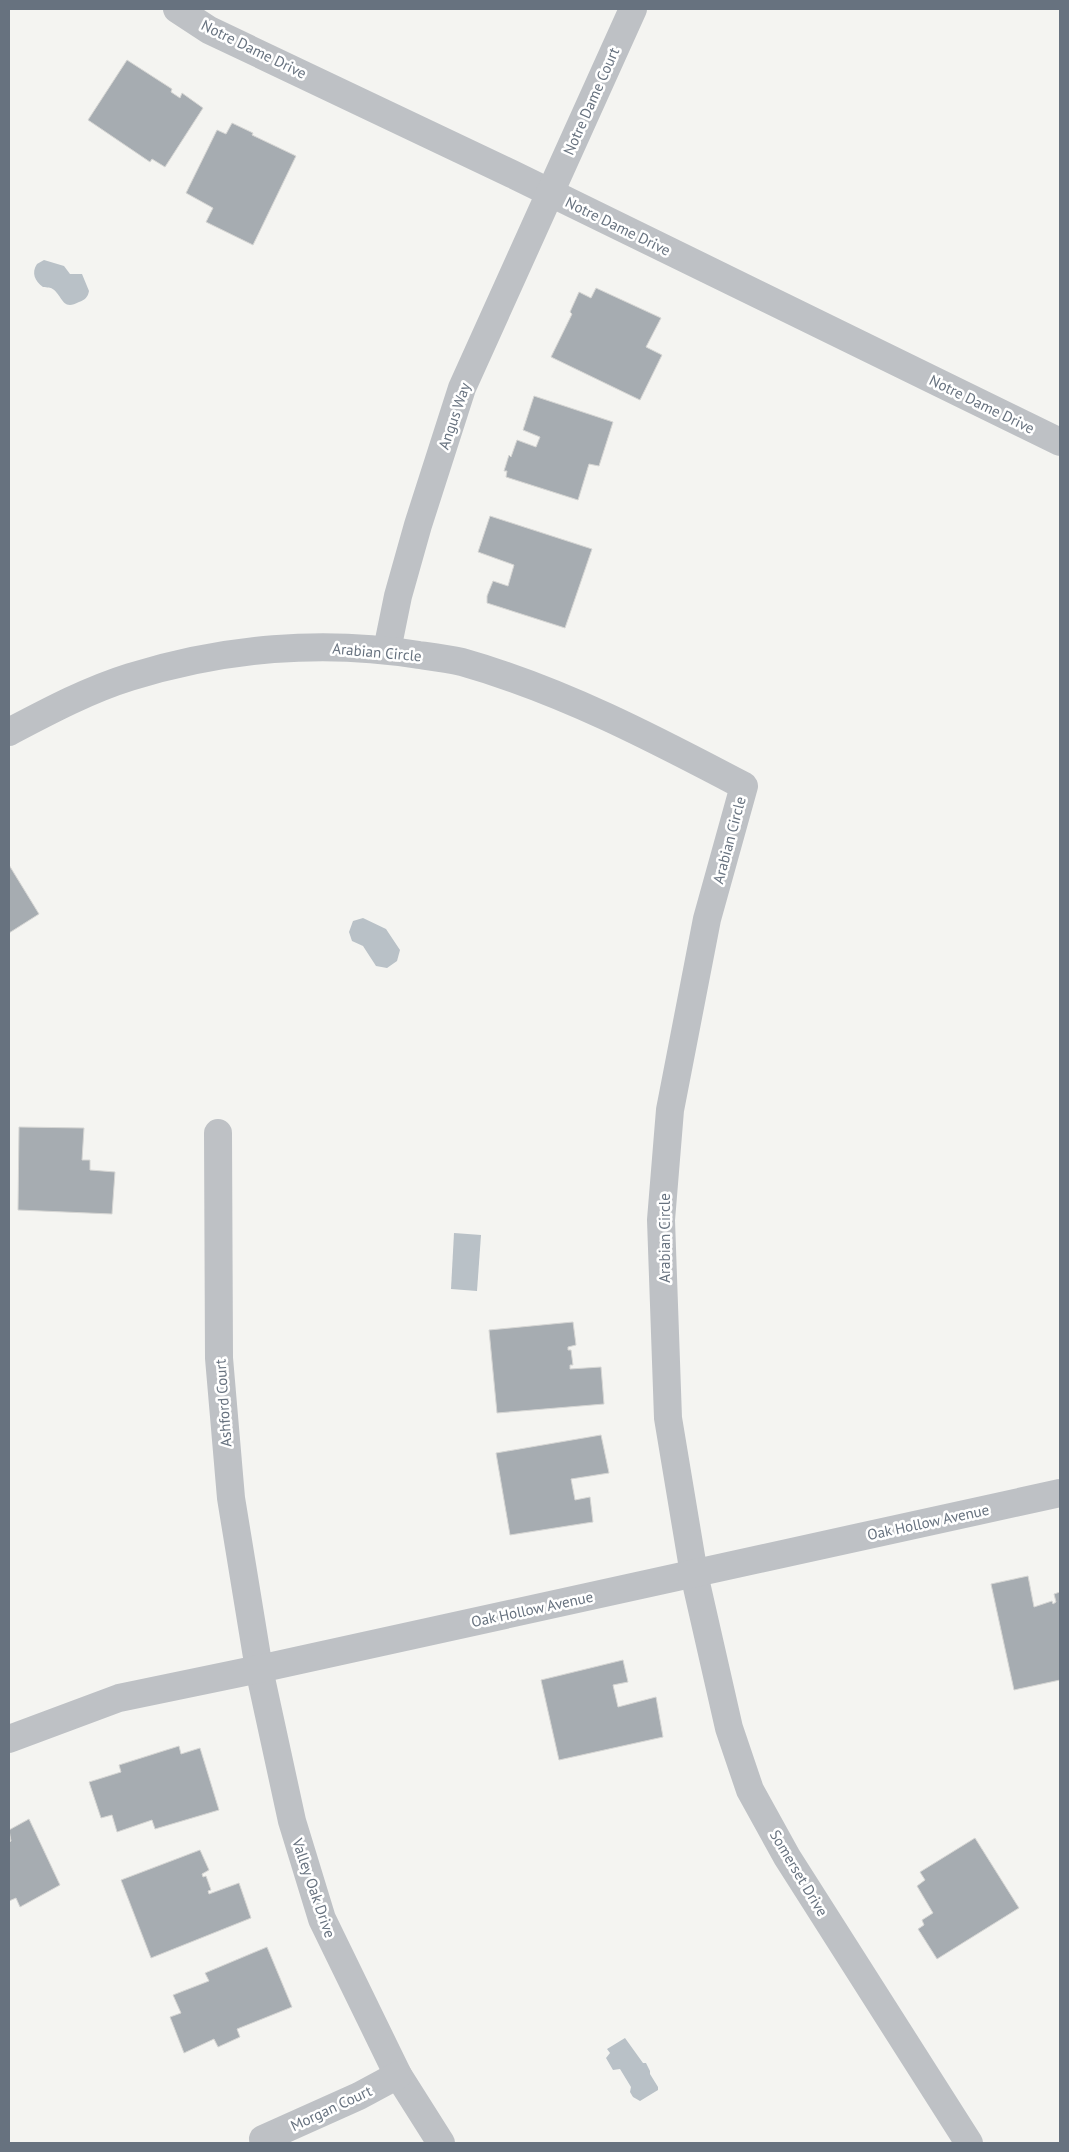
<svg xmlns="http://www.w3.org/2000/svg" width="1069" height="2152" font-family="'PT Sans',sans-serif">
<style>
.water{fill:#b9c1c7}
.building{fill:#a6acb1;stroke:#d6d6d4}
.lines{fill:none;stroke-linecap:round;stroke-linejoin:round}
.street{stroke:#bec1c5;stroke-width:28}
.labels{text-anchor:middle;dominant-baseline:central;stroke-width:5;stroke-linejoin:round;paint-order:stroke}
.street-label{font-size:15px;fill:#67727f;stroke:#fff}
</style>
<rect width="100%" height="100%" fill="#f4f4f1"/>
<g class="water">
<path d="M44,260L64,266L70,274H82L89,291C88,297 85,300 79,302C61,312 63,294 51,288C51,288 44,287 43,287C35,281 31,273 37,264Z"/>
<polygon points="363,918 386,929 400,950 397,961 387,968 376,966 363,946 352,941 349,932 353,921"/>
<polygon points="454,1233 481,1235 477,1291 451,1289"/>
<polygon points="625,2038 643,2063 646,2063 650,2071 650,2074 658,2087 658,2090 640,2101 633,2097 630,2092 631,2087 620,2069 613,2070 606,2058 610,2053 607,2049"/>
</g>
<g class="building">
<polygon points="127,60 172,89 171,92 180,98 182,93 203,108 165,167 152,159 150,162 88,120"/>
<polygon points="232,123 253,133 252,135 296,156 253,245 206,222 213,208 186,193 217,130 226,134"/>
<polygon points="596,288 661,318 646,347 662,355 640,400 551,357 572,314 570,312 579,292 591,298"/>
<polygon points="534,396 613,422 599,466 589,464 578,500 506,477 507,471 504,471 509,455 511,457 517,440 536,447 540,437 523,430"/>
<polygon points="490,516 592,549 565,628 487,603 487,596 493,581 508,586 514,565 478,552"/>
<polygon points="9,865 39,914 9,933"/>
<polygon points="19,1127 84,1128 82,1160 90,1160 90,1170 115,1172 112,1214 18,1210"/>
<polygon points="573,1322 576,1345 568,1347 568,1350 571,1350 573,1365 570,1365 570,1369 601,1367 604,1404 497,1413 489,1330"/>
<polygon points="601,1435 609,1473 571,1479 575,1500 590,1497 593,1522 510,1535 496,1453"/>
<polygon points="1028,1576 1034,1607 1052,1601 1053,1604 1056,1602 1054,1594 1060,1592 1060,1680 1014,1690 991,1584"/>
<polygon points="623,1660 628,1682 613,1685 618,1707 656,1697 663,1737 559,1760 541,1680"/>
<polygon points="179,1746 181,1754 200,1748 219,1810 155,1829 152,1820 117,1832 112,1815 101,1818 89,1782 121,1772 119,1765"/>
<polygon points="29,1819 60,1885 20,1907 16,1898 9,1901 9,1843 11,1841 9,1830"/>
<polygon points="975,1838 1019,1908 937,1959 918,1929 924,1925 922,1920 933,1913 917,1886 925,1880 920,1872"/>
<polygon points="200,1850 209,1870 202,1874 203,1877 206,1876 211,1890 208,1891 209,1894 239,1883 251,1918 151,1958 121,1880"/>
<polygon points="267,1947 292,2007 237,2029 240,2037 218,2047 214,2039 184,2053 170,2017 181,2013 173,1995 209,1981 205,1973"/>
</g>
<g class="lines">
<g class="street">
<polyline points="177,9 209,30 512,174 1060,442"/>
<polyline points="387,650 398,596 418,525 462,388 633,9"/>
<path d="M9,732C47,712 88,690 130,677C223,648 323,639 419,655C433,657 448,659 462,662C561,690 653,738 744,786L707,919L670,1110L661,1220L668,1418L694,1574L729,1728L750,1790L787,1857L969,2143"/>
<polyline points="218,1133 219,1358 231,1498 259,1669 292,1821 322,1919 398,2075 441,2143"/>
<polyline points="9,1739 119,1698 259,1669 1060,1493"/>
<polyline points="263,2139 359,2096 398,2075"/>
</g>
</g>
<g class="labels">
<g class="street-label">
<text transform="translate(254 49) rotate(26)">Notre Dame Drive</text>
<text transform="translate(591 101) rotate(-66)">Notre Dame Court</text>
<text transform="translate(618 226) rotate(26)">Notre Dame Drive</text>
<text transform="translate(982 404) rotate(26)">Notre Dame Drive</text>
<text transform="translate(454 416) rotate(-71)">Angus Way</text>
<text transform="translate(377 652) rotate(5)">Arabian Circle</text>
<text transform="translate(729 840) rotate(-75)">Arabian Circle</text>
<text transform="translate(664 1238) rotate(-90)">Arabian Circle</text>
<text transform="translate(223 1403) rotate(-94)">Ashford Court</text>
<text transform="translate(928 1522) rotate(-12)">Oak Hollow Avenue</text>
<text transform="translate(532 1609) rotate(-12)">Oak Hollow Avenue</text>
<text transform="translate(799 1873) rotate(59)">Somerset Drive</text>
<text transform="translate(314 1888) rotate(71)">Valley Oak Drive</text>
<text transform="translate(331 2108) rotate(-25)">Morgan Court</text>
</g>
</g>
<rect width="1069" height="2152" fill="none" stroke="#67727f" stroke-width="20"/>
</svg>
